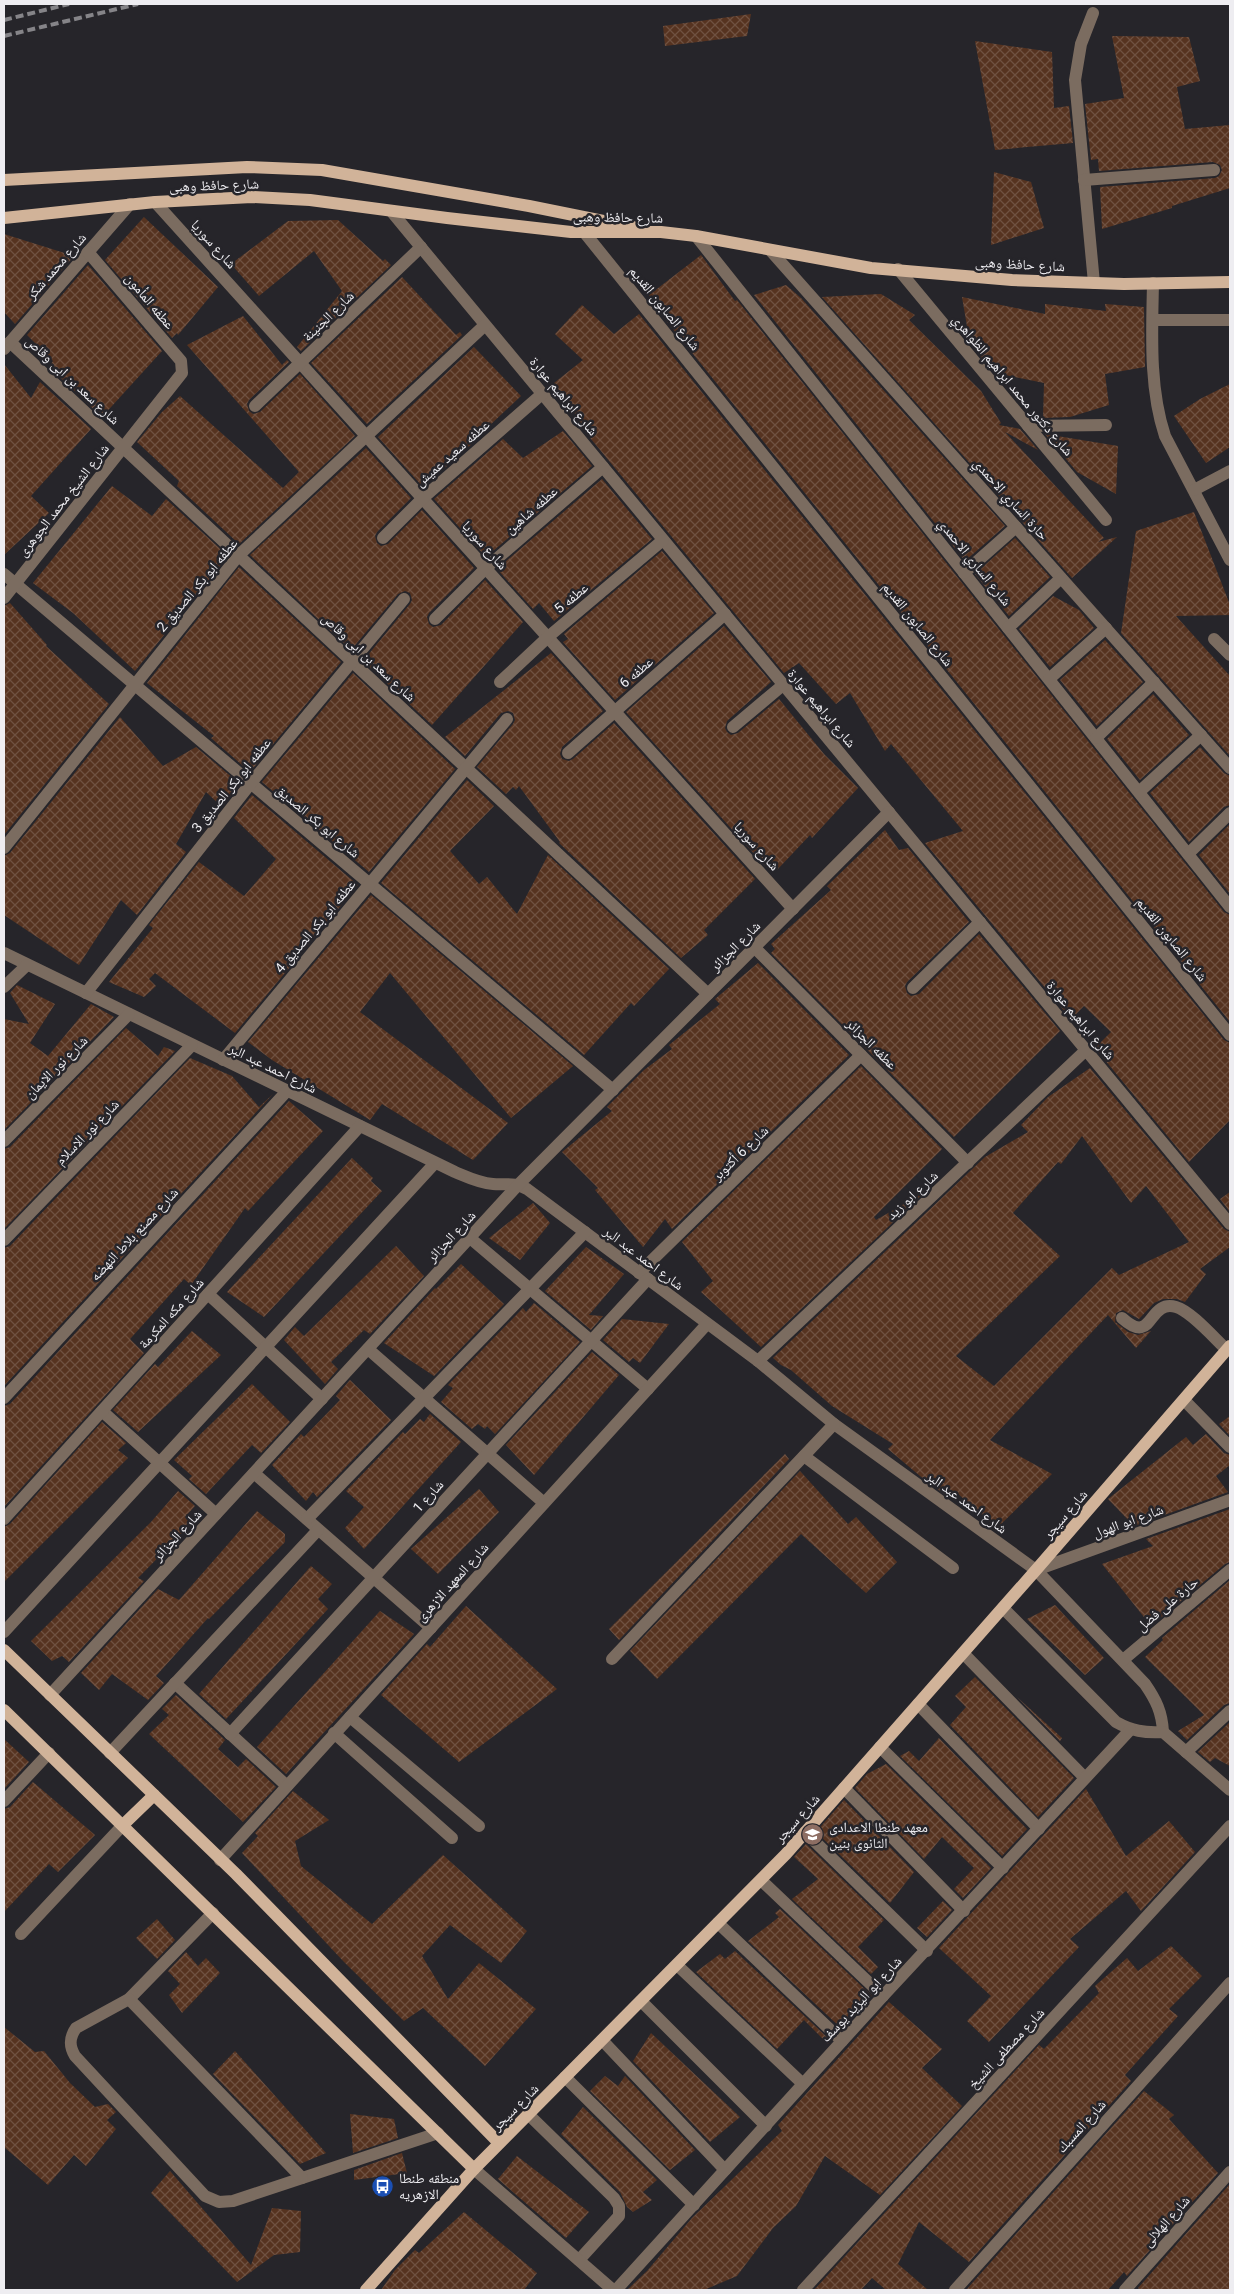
<svg xmlns="http://www.w3.org/2000/svg" width="1234" height="2294" font-family="Roboto,'Noto Naskh Arabic',sans-serif">
<style>
.building{fill:url(#building-cross-hatch);fill-rule:evenodd}
.lines{fill:none;stroke-linecap:round;stroke-linejoin:round}
.minor{stroke:#7b6c60;stroke-width:12}
.major{stroke:#d1b399;stroke-width:12}
.rail{stroke:#858488;stroke-width:4;stroke-dasharray:8 4;stroke-linecap:butt}
.labels{text-anchor:middle;dominant-baseline:central;stroke-width:5;stroke-linejoin:round;paint-order:stroke}
.street-label{font-size:14px;fill:#eeedf1;stroke:#26252a}
.poi-label{font-size:14px;fill:#eeedf1;stroke:#26252a;text-anchor:start}
</style>
<defs>
<pattern id="building-cross-hatch" width="8" height="8" patternUnits="userSpaceOnUse" patternTransform="scale(1.25)"><rect width="8" height="8" fill="#563320"/><path d="M0 0l8 8M0 8l8-8" fill="none" stroke="#6f5141"/></pattern>
</defs>
<rect width="100%" height="100%" fill="#26252a"/>
<g class="building">
<polygon points="751,14 747,36 665,46 663,26"/>
<polygon points="1112,36 1189,37 1200,81 1177,87 1185,129 1230,125 1230,188 1172,206 1172,208 1102,229 1100,187 1215,178 1219,176 1222,170 1220,165 1213,162 1099,171 1098,159 1091,160 1085,104 1124,98"/>
<polygon points="975,41 1052,52 1054,108 1069,106 1073,143 995,150"/>
<polygon points="994,172 1031,182 1044,228 991,245"/>
<polygon points="144,217 218,287 178,335 177,333 172,338 105,260"/>
<polygon points="338,220 383,261 385,259 391,265 301,351 297,347 342,291 314,251 259,296 231,264 288,221"/>
<polygon points="4,234 74,256 15,324 4,312"/>
<polygon points="701,255 735,301 737,300 1224,912 1230,915 1230,1022 652,303 654,302 649,295"/>
<polygon points="88,265 162,351 102,417 49,367 53,361 27,335"/>
<polygon points="402,277 456,335 460,332 462,335 367,424 311,363"/>
<polygon points="786,285 801,298 1005,526 965,561 754,295"/>
<polygon points="881,294 915,315 909,320 981,391 1001,423 999,425 1020,429 1038,450 1005,432 1104,538 1098,542 1117,537 1072,578 822,297"/>
<polygon points="962,297 1045,314 1045,304 1106,311 1105,304 1144,307 1145,367 1105,374 1109,405 1070,417 1043,418 1044,383 995,373 970,344"/>
<polygon points="582,305 614,334 639,314 1224,1040 1230,1043 1230,1120 1189,1162 1095,1048 1111,1032 1084,1006 1071,1019 925,843 963,831 891,744 885,751 850,693 836,704 799,663 784,673 577,422 580,421 554,383 583,360 555,334"/>
<polygon points="243,316 282,365 287,360 289,362 249,400 247,404 249,411 253,414 260,412 300,374 355,436 239,544 177,486 179,481 137,442 162,412 180,396 283,488 299,472 187,345"/>
<polygon points="474,347 521,396 489,426 490,428 423,487 378,437"/>
<polygon points="4,364 31,398 40,382 91,429 31,496 49,513 4,555"/>
<polygon points="1230,384 1230,447 1206,463 1174,416 1200,399"/>
<polygon points="563,431 592,466 486,557 434,499 503,439 523,458"/>
<polygon points="1045,434 1118,446 1116,494 1077,472"/>
<polygon points="366,448 411,498 377,532 375,536 377,543 381,546 388,544 422,510 474,568 429,613 427,617 429,624 433,627 441,625 485,580 523,622 432,725 363,661 410,604 412,600 410,593 405,591 398,594 351,650 250,555"/>
<polygon points="602,479 652,539 554,621 539,603 533,609 497,569"/>
<polygon points="112,486 152,516 166,499 228,556 135,671 73,613 33,583"/>
<polygon points="1194,512 1230,605 1230,615 1176,616 1230,676 1230,756 1121,633 1136,531"/>
<polygon points="1015,538 1050,577 1009,616 975,574"/>
<polygon points="662,551 714,613 615,700 563,642 568,639 564,634"/>
<polygon points="239,567 341,662 250,772 211,738 214,736 147,683"/>
<polygon points="1053,596 1079,610 1094,628 1050,667 1019,629"/>
<polygon points="10,603 47,645 46,646 109,704 4,835 4,606"/>
<polygon points="724,626 771,682 727,721 725,728 727,732 731,735 738,733 779,699 824,754 858,788 812,838 810,835 777,870 771,863 767,868 626,712"/>
<polygon points="1105,640 1143,682 1097,726 1060,680"/>
<polygon points="551,653 603,711 562,747 560,754 562,759 569,761 573,759 614,723 755,879 704,930 708,935 681,958 559,843 560,842 519,786 516,790 513,787 506,794 477,767 513,724 515,720 513,713 508,711 501,713 465,756 445,737"/>
<polygon points="353,673 455,769 369,872 262,782"/>
<polygon points="1153,694 1189,735 1140,780 1107,739"/>
<polygon points="120,717 163,766 196,747 240,784 222,807 206,792 176,844 186,852 137,915 121,900 79,965 4,915 4,856 10,853"/>
<polygon points="1200,747 1224,773 1230,776 1230,805 1224,807 1189,842 1150,793"/>
<polygon points="467,780 494,806 450,851 479,884 487,877 517,914 548,855 669,969 634,1006 631,1003 584,1055 381,883"/>
<polygon points="252,795 358,885 235,1033 155,973 149,979 156,986 144,997 109,982 153,928 149,925 199,862 244,896 276,859 234,818"/>
<polygon points="1230,824 1230,894 1199,855"/>
<polygon points="885,830 899,850 908,848 969,922 907,982 905,986 907,993 911,996 919,994 979,934 1060,1031 954,1137 771,953 775,949 771,944 831,890 827,886"/>
<polygon points="371,895 573,1066 511,1118 390,973 360,1012 508,1123 473,1160 382,1104 370,1120 272,1060 248,1042"/>
<polygon points="758,963 849,1055 672,1229 665,1219 643,1247 595,1190 598,1188 562,1152 612,1111 607,1107 644,1070 672,1049 669,1045 720,1004 715,999"/>
<polygon points="17,985 55,1004 30,1043 48,1056 91,1004 114,1017 4,1130 4,1019 29,1024 10,993"/>
<polygon points="126,1028 158,1056 164,1047 175,1051 4,1229 4,1149 10,1147"/>
<polygon points="190,1058 232,1076 259,1107 273,1094 4,1386 4,1248 10,1246"/>
<polygon points="861,1066 942,1149 874,1217 876,1220 925,1192 761,1347 701,1292 713,1281 682,1242"/>
<path d="M1090,1068L1224,1229L1230,1232V1247L1200,1269L1206,1274L1185,1302L1177,1299H1163L1154,1303L1139,1319L1123,1310L1116,1313L1115,1322L1128,1332L1138,1335L1151,1331L1136,1348L1108,1315L990,1440L1052,1474L997,1528L957,1493L951,1499L920,1476L888,1449L893,1444L832,1406L791,1370L781,1365L773,1358L985,1157L1028,1132L1021,1125L1048,1097ZM1082,1136L1131,1203L1146,1186L1189,1242L1119,1275L1112,1268L994,1386L956,1356L1060,1256L1013,1213L1058,1162L1061,1164Z"/>
<polygon points="289,1101 323,1131 248,1211 245,1208 191,1285 184,1279 130,1339 144,1353 4,1507 4,1406 10,1404"/>
<polygon points="352,1158 373,1178 371,1181 382,1191 264,1317 227,1292"/>
<polygon points="1230,1192 1230,1212 1220,1199"/>
<polygon points="533,1203 550,1223 520,1260 489,1238"/>
<polygon points="396,1246 424,1276 370,1334 364,1330 331,1362 338,1369 325,1384 284,1340 295,1327 304,1336"/>
<polygon points="586,1247 624,1274 589,1315 603,1316 591,1330 545,1291"/>
<polygon points="461,1264 504,1304 434,1376 384,1343 435,1288 436,1289"/>
<polygon points="534,1303 580,1342 495,1434 487,1426 485,1429 478,1424 472,1429 441,1402 453,1388 448,1385 523,1308 526,1312"/>
<polygon points="622,1319 669,1324 640,1363 633,1358 629,1362 603,1340"/>
<polygon points="192,1331 221,1355 138,1432 113,1410 155,1364 158,1367"/>
<polygon points="592,1352 619,1375 534,1475 506,1445"/>
<polygon points="350,1380 391,1420 317,1497 313,1492 306,1501 272,1465 301,1434 304,1437 340,1400 336,1396"/>
<polygon points="252,1384 290,1422 261,1453 252,1445 206,1494 189,1479 192,1476 174,1460"/>
<polygon points="430,1414 461,1442 364,1549 345,1528 364,1507 346,1491 403,1432 405,1434 420,1419 424,1422"/>
<polygon points="1230,1416 1230,1436 1219,1424"/>
<polygon points="102,1422 126,1443 118,1450 128,1458 4,1582 4,1527 10,1524"/>
<polygon points="1206,1434 1224,1453 1230,1455 1230,1465 1216,1476 1228,1492 1134,1526 1108,1499 1186,1437 1193,1445"/>
<polygon points="785,1454 789,1459 619,1640 609,1629"/>
<polygon points="800,1471 848,1524 856,1517 897,1562 866,1593 801,1534 657,1679 630,1651"/>
<polygon points="479,1489 499,1512 438,1574 411,1549"/>
<polygon points="178,1491 195,1506 185,1517 191,1524 138,1578 144,1581 69,1662 62,1656 52,1661 31,1641 151,1522"/>
<polygon points="1230,1509 1230,1562 1225,1564 1151,1626 1102,1564 1153,1546 1146,1539"/>
<polygon points="257,1511 285,1534 285,1542 209,1619 208,1618 156,1676 164,1683 148,1700 112,1674 99,1690 81,1673 158,1589 179,1600"/>
<polygon points="311,1566 332,1584 318,1599 328,1609 226,1719 199,1694"/>
<polygon points="1230,1580 1230,1703 1224,1705 1187,1740 1178,1731 1204,1715 1145,1657 1163,1640 1162,1638"/>
<polygon points="1055,1605 1104,1658 1085,1675 1027,1619"/>
<polygon points="466,1606 557,1689 459,1762 381,1695 427,1644 430,1647"/>
<polygon points="380,1611 414,1634 286,1774 257,1747"/>
<polygon points="975,1677 1074,1778 1038,1817 950,1725 966,1707 955,1696"/>
<polygon points="176,1695 225,1740 218,1749 238,1767 246,1759 276,1787 243,1822 149,1734 169,1715 162,1709"/>
<polygon points="1017,1697 1062,1738 1060,1741"/>
<polygon points="1230,1722 1230,1766 1215,1758 1210,1762 1198,1752"/>
<polygon points="939,1738 1027,1829 1002,1856 900,1756 909,1751 919,1761"/>
<polygon points="4,1739 29,1762 4,1789"/>
<polygon points="886,1764 991,1868 963,1898 954,1889 974,1868 942,1837 924,1859 855,1788 867,1774"/>
<polygon points="33,1782 95,1835 58,1872 49,1864 4,1912 4,1809 10,1807"/>
<polygon points="1086,1789 1126,1856 1169,1821 1195,1852 1141,1911 1126,1891 1070,1939 1079,1947 989,2042 967,2021 991,1996 939,1948"/>
<polygon points="293,1791 329,1820 295,1841 301,1866 372,1924 443,1855 527,1931 501,1963 450,1925 422,1956 448,1999 479,1963 536,2009 485,2066 423,2008 404,2021 344,1962 242,1853 258,1836 255,1833"/>
<polygon points="844,1800 914,1872 890,1903 816,1832"/>
<polygon points="806,1844 884,1920 858,1947 878,1967 871,1974 792,1899 818,1879 794,1857"/>
<polygon points="943,1901 952,1910 927,1937 917,1928"/>
<polygon points="780,1909 872,1996 842,2029 748,1941 779,1917 775,1913"/>
<polygon points="157,1919 175,1940 157,1959 136,1938"/>
<polygon points="1171,1946 1202,1976 1169,2009 1178,2016 1125,2075 1131,2081 969,2262 919,2222 898,2264 928,2290 886,2290 872,2278 861,2290 814,2290 1039,2045 1044,2049 1099,1993 1095,1986 1127,1958 1138,1971"/>
<polygon points="735,1951 831,2041 828,2044 804,2020 777,2049 696,1972 720,1954 725,1959"/>
<polygon points="186,1952 198,1966 206,1958 220,1973 182,2013 169,1995 180,1984 168,1971"/>
<polygon points="889,2002 942,2049 922,2068 962,2106 880,2195 825,2156 796,2206 773,2228 737,2276 704,2290 627,2290 647,2271 692,2218 782,2131 778,2125"/>
<polygon points="4,2027 35,2052 44,2051 70,2083 95,2107 108,2104 116,2112 107,2120 116,2129 86,2166 74,2155 48,2185 4,2147"/>
<polygon points="651,2033 740,2117 710,2142 633,2061"/>
<polygon points="235,2051 326,2153 300,2164 213,2074"/>
<polygon points="605,2076 618,2086 625,2076 695,2150 670,2170 590,2091"/>
<polygon points="1144,2091 1174,2115 1169,2119 1218,2173 1127,2276 1124,2272 1108,2290 966,2290"/>
<polygon points="583,2107 657,2180 643,2192 652,2200 633,2212 627,2207 620,2192 561,2134"/>
<polygon points="350,2114 394,2119 398,2138 353,2153"/>
<polygon points="402,2153 407,2173 354,2180 354,2170"/>
<polygon points="517,2156 589,2212 566,2238 498,2179"/>
<polygon points="170,2171 251,2265 272,2208 301,2211 300,2252 274,2255 237,2282 151,2193"/>
<polygon points="1229,2185 1230,2290 1140,2290 1138,2288"/>
<polygon points="464,2212 537,2273 524,2290 381,2290 395,2270 415,2250 419,2253"/>
</g>
<g class="lines">
<g class="minor">
<polyline points="1093,13 1081,44 1075,80 1094,283"/>
<polyline points="1084,180 1214,170"/>
<polyline points="155,202 793,909"/>
<polyline points="391,211 1230,1224"/>
<polyline points="584,232 1230,1035"/>
<polyline points="696,236 1230,907"/>
<polyline points="770,250 1230,768"/>
<polyline points="898,269 1106,520"/>
<path d="M1153,283C1152,333 1149,388 1165,436L1230,560"/>
<polyline points="1153,320 1230,320"/>
<polyline points="10,342 708,994"/>
<polyline points="4,349 130,204"/>
<polyline points="255,406 421,247"/>
<polyline points="1028,426 1106,425"/>
<polyline points="1194,490 1230,471"/>
<polyline points="383,538 423,498 542,394"/>
<polyline points="964,573 1016,527"/>
<polyline points="4,574 613,1090"/>
<polyline points="4,598 182,373 181,361 88,252"/>
<polyline points="435,619 486,568 603,467"/>
<polyline points="1008,628 1061,578"/>
<polyline points="1214,639 1230,655"/>
<polyline points="1049,679 1106,628"/>
<polyline points="500,682 548,637 663,540"/>
<polyline points="733,727 783,685"/>
<polyline points="1096,738 1154,682"/>
<polyline points="568,753 725,614"/>
<polyline points="1139,792 1201,735"/>
<polyline points="4,848 239,555 485,325"/>
<polyline points="1188,854 1230,813"/>
<polyline points="754,947 968,1163"/>
<path d="M4,953L455,1172C467,1177 479,1183 493,1184C505,1185 515,1182 527,1189L758,1361L834,1424L1036,1570L1145,1684C1156,1700 1162,1712 1163,1732"/>
<polyline points="4,987 27,965"/>
<polyline points="913,988 980,922"/>
<polyline points="86,993 251,783 404,599"/>
<polyline points="223,1060 507,719"/>
<polyline points="4,1141 129,1014"/>
<polyline points="470,1238 648,1389"/>
<polyline points="4,1240 192,1045"/>
<polyline points="639,1273 861,1055"/>
<polyline points="208,1294 322,1399"/>
<path d="M1122,1318C1154,1347 1147,1299 1176,1307C1191,1311 1215,1339 1227,1350"/>
<polyline points="368,1349 544,1503"/>
<polyline points="758,1361 1086,1050"/>
<polyline points="4,1398 287,1091"/>
<polyline points="1184,1400 1230,1447"/>
<polyline points="102,1411 216,1514"/>
<polyline points="804,1456 953,1568"/>
<polyline points="254,1473 431,1628"/>
<polyline points="4,1519 360,1126"/>
<polyline points="307,1519 585,1232"/>
<polyline points="1036,1570 1230,1500"/>
<path d="M1003,1608L1116,1722C1132,1731 1144,1733 1163,1732L1230,1790"/>
<polyline points="4,1632 435,1163"/>
<polyline points="963,1653 1085,1778"/>
<polyline points="612,1659 834,1424"/>
<polyline points="1123,1660 1230,1570"/>
<polyline points="175,1683 287,1786"/>
<polyline points="50,1695 518,1185 889,812"/>
<polyline points="918,1704 1039,1829"/>
<polyline points="350,1717 479,1826"/>
<polyline points="334,1733 452,1838"/>
<polyline points="230,1734 648,1279"/>
<polyline points="880,1747 1003,1868"/>
<polyline points="1186,1752 1230,1711"/>
<polyline points="110,1753 318,1530"/>
<polyline points="844,1788 964,1911"/>
<polyline points="4,1801 49,1753"/>
<polyline points="805,1832 927,1951"/>
<polyline points="220,1860 707,1324"/>
<polyline points="761,1880 883,1996"/>
<path d="M213,1913L129,1999L76,2028C69,2038 69,2046 75,2056L205,2196L219,2202L233,2201L438,2133"/>
<polyline points="718,1923 842,2041"/>
<polyline points="21,1934 123,1825"/>
<polyline points="677,1965 803,2084"/>
<polyline points="129,1999 302,2178"/>
<polyline points="641,2001 766,2126"/>
<polyline points="602,2040 725,2170"/>
<polyline points="565,2077 694,2205"/>
<polyline points="528,2114 614,2198 619,2206 619,2216 579,2260"/>
<polyline points="474,2169 613,2290"/>
<polyline points="616,2290 883,1996 1130,1730"/>
<polyline points="803,2290 1230,1826"/>
<polyline points="955,2290 1230,1983"/>
<polyline points="1125,2290 1230,2172"/>
</g>
<g class="major">
<polyline points="4,180 247,167 322,170 529,206 633,227"/>
<polyline points="4,218 155,202 252,197 310,200 447,218 571,232 661,232 696,236 871,268 1012,280 1124,284 1230,282"/>
<polyline points="4,1650 236,1874 499,2143"/>
<polyline points="4,1710 474,2169"/>
<polyline points="123,1825 154,1795"/>
<polyline points="366,2290 474,2169 786,1854 1036,1570 1230,1346"/>
</g>
<g class="rail">
<polyline points="4,20 69,4"/>
<polyline points="4,36 138,4"/>
</g>
</g>
<defs>
<symbol id="school-disc" viewBox="-11 -11 22 22"><circle r="9.5" fill="#8d6e63" stroke="#26252a"/><path d="M0-5L7-2L0 1L-7-2ZM-4 1L0 2.5L4 1V4Q0 6-4 4Z" fill="#fff"/></symbol>
<symbol id="bus-disc" viewBox="-11 -11 22 22"><circle r="9.5" fill="#1a4fb4" stroke="#26252a"/><path d="M-5-6H5V4H4V6H2V4H-2V6H-4V4H-5ZM-3.5-4V0h7V-4ZM-3.5 1.2v1.5H-2V1.2ZM2 1.2v1.5H3.5V1.2Z" fill="#fff"/></symbol>
</defs>
<g fill-rule="evenodd">
<use href="#school-disc" x="800" y="1822" width="25" height="25"/>
<use href="#bus-disc" x="370" y="2174" width="25" height="25"/>
</g>
<g class="labels">
<g class="street-label">
<text transform="translate(214 185) rotate(-2)">شارع حافظ وهبى</text>
<text transform="translate(618 217) rotate(1)">شارع حافظ وهبى</text>
<text transform="translate(214 244) rotate(48)">شارع سوريا</text>
<text transform="translate(1020 264) rotate(3)">شارع حافظ وهبى</text>
<text transform="translate(56 266) rotate(-49)">شارع محمد شكر</text>
<text transform="translate(150 301) rotate(50)">عطفه المأمون</text>
<text transform="translate(665 308) rotate(51)">شارع الصابون القديم</text>
<text transform="translate(328 316) rotate(-44)">شارع الجنينة</text>
<text transform="translate(73 380) rotate(43)">شارع سعد بن ابى وقاص</text>
<text transform="translate(1013 385) rotate(50)">شارع دكتور محمد ابراهيم الظواهري</text>
<text transform="translate(564 396) rotate(50)">شارع ابراهيم عوارة</text>
<text transform="translate(452 453) rotate(-41)">عطفه سعيد عميش</text>
<text transform="translate(1011 499) rotate(48)">حارة الساري الاحمدي</text>
<text transform="translate(63 500) rotate(-52)">شارع الشيخ محمد الجوهرى</text>
<text transform="translate(531 510) rotate(-41)">عطفه شاهين</text>
<text transform="translate(485 545) rotate(48)">شارع سوريا</text>
<text transform="translate(975 562) rotate(51)">شارع الساري الاحمدي</text>
<text transform="translate(197 585) rotate(-50)">عطفه ابو بكر الصديق 2</text>
<text transform="translate(571 598) rotate(-40)">عطفه 5</text>
<text transform="translate(918 624) rotate(51)">شارع الصابون القديم</text>
<text transform="translate(369 657) rotate(43)">شارع سعد بن ابى وقاص</text>
<text transform="translate(636 672) rotate(-41)">عطفه 6</text>
<text transform="translate(822 708) rotate(50)">شارع ابراهيم عوارة</text>
<text transform="translate(231 785) rotate(-51)">عطفه ابو بكر الصديق 3</text>
<text transform="translate(318 821) rotate(40)">شارع ابو بكر الصديق</text>
<text transform="translate(757 846) rotate(48)">شارع سوريا</text>
<text transform="translate(315 926) rotate(-50)">عطفه ابو بكر الصديق 4</text>
<text transform="translate(1172 939) rotate(51)">شارع الصابون القديم</text>
<text transform="translate(735 946) rotate(-45)">شارع الجزائر</text>
<text transform="translate(1081 1020) rotate(50)">شارع ابراهيم عوارة</text>
<text transform="translate(872 1044) rotate(45)">عطفه الجزائر</text>
<text transform="translate(56 1067) rotate(-45)">شارع نور الايمان</text>
<text transform="translate(273 1068) rotate(26)">شارع احمد عبد البر</text>
<text transform="translate(87 1132) rotate(-46)">شارع نور الاسلام</text>
<text transform="translate(740 1153) rotate(-44)">شارع 6 أكتوبر</text>
<text transform="translate(912 1195) rotate(-43)">شارع ابو زيد</text>
<text transform="translate(134 1234) rotate(-47)">شارع مصنع بلاط النهضه</text>
<text transform="translate(451 1236) rotate(-47)">شارع الجزائر</text>
<text transform="translate(644 1258) rotate(37)">شارع احمد عبد البر</text>
<text transform="translate(171 1313) rotate(-48)">شارع مكه المكرمة</text>
<text transform="translate(428 1496) rotate(-48)">شارع 1</text>
<text transform="translate(967 1502) rotate(36)">شارع احمد عبد البر</text>
<text transform="translate(1065 1514) rotate(-49)">شارع سيجر</text>
<text transform="translate(1128 1521) rotate(-20)">شارع ابو الهول</text>
<text transform="translate(177 1535) rotate(-47)">شارع الجزائر</text>
<text transform="translate(452 1582) rotate(-48)">شارع المعهد الازهرى</text>
<text transform="translate(1167 1604) rotate(-40)">حارة على فضل</text>
<text transform="translate(797 1818) rotate(-48)">شارع سيجر</text>
<text transform="translate(861 1999) rotate(-47)">شارع ابو اليزيد يوسف</text>
<text transform="translate(1006 2048) rotate(-47)">شارع مصطفى الشيخ</text>
<text transform="translate(515 2107) rotate(-45)">شارع سيجر</text>
<text transform="translate(1081 2126) rotate(-48)">شارع المسبك</text>
<text transform="translate(1166 2221) rotate(-48)">شارع الهلالى</text>
</g>
<g class="poi-label">
<text x="829" y="1827">معهد طنطا الاعدادى<tspan x="829" dy="16">الثانوى بنين</tspan></text>
<text x="399" y="2178">منطقه طنطا<tspan x="399" dy="16">الازهريه</tspan></text>
</g>
</g>
<rect width="1234" height="2294" fill="none" stroke="#eeedf1" stroke-width="10"/>
</svg>
